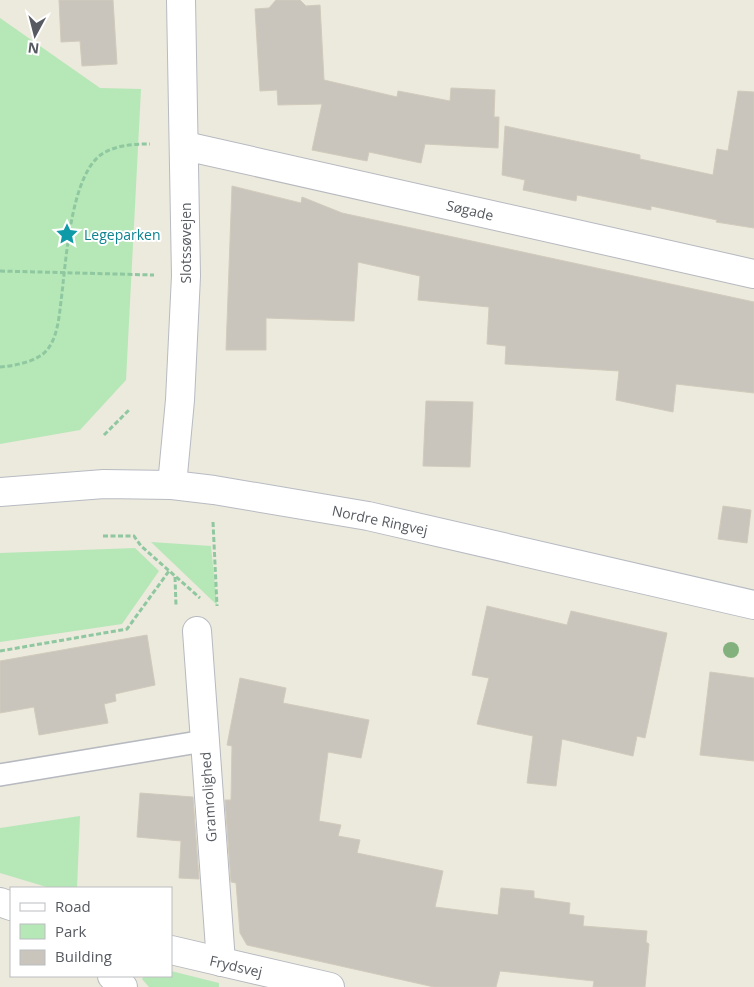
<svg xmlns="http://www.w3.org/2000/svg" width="754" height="987" font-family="'Open Sans',sans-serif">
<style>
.green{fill:#b6e7b7}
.building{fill:#c9c5bd;stroke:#d1cbbb}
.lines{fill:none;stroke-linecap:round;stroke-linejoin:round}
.lane-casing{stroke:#b6b9bf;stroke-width:24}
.street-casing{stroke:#b6b9bf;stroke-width:30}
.secondary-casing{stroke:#b7bbc2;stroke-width:30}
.path{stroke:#8fc8a0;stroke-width:3;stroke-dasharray:5 2.5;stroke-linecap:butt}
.lane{stroke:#fff;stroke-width:21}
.street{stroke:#fff;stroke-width:28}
.secondary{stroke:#fff;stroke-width:28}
.tree{fill:#82b17d}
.labels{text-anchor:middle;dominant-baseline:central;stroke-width:4;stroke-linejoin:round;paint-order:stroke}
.street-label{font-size:14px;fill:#575b61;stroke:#fff}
.culture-label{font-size:14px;fill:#0d838f;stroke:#fff;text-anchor:start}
</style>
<rect width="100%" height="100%" fill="#ece9dd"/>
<g class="green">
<polygon points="0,18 100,88 141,89 126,380 80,430 0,444"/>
<polygon points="151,542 211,546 217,605"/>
<polygon points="135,548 159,571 122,624 0,642 0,553"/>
<polygon points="80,816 77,888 50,888 0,873 0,828"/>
<polygon points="171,971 219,983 219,987 149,987 142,979 144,976 171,976"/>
</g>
<g class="building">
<polygon points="59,0 113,0 117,64 82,66 80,41 61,42"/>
<polygon points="276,0 300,0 306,6 320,5 324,80 397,97 398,91 450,101 451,88 495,90 494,117 499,117 498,148 425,144 421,163 369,152 367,161 312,150 322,104 278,105 277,90 260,91 255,9 269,8"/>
<polygon points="738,91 754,92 754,228 716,222 717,220 651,206 651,210 577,195 576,201 523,190 525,180 502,175 505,126 640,155 640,159 713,175 717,149 728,151"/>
<polygon points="232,186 301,203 302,197 342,213 754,302 754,393 676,384 673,412 616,400 619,371 505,364 506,346 487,344 489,307 418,300 420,276 358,262 354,321 266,318 266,350 226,350"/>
<polygon points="426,401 473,402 470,467 423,466"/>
<polygon points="723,506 751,510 747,543 718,539"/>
<polygon points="487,606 567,625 571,611 667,633 645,738 637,736 633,756 562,739 556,786 527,783 533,736 477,724 489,678 472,675"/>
<polygon points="147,635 155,685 115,694 116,701 104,704 108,723 39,735 34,707 0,713 0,661"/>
<polygon points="710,672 754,678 754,761 700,755"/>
<polygon points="240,678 286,688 283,703 369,720 361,758 328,752 319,821 341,825 338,836 360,840 357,853 443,871 435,907 498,915 501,888 534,891 534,898 570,903 569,914 584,916 583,926 647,931 646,942 649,944 645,987 593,987 594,981 500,971 496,987 434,987 247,945 240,933 236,883 231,882 225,800 231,800 232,746 227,745"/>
<polygon points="140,793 193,797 199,879 179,878 181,841 137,837"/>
</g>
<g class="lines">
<defs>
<polyline id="lane" points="0,775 204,741"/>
<g id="street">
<polyline points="185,146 754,274"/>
<polyline points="197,631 221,962"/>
<polyline points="0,902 11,906"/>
<polyline points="171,950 330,987"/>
<polyline points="112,976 123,987"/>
</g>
<g id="secondary">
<polyline points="172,485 180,400 186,276 181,0"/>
<polyline points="0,492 104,484 172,485 214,490 368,516 754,605"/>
</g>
</defs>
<use href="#lane" class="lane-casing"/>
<use href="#street" class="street-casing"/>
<use href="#secondary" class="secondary-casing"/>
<g class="path">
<polyline points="0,271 154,275"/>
<path d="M0,367C12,366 29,363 40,356C57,346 59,318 61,301C66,264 70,175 102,154C116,145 134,144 150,144"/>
<polyline points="104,435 130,409"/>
<polyline points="213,522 217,606"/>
<polyline points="103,536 134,536 141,546 200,598"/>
<polyline points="175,577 176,606"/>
<polyline points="0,651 127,629 169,571"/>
</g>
<use href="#lane" class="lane"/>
<use href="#street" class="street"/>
<use href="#secondary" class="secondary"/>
</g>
<circle class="tree" cx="731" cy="650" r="8"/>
<defs>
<symbol id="sight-bare" viewBox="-9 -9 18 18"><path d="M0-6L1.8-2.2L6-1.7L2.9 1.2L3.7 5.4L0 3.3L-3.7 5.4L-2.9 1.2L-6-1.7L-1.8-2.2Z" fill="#0f9aa8" stroke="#fff" stroke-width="2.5" paint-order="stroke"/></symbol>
</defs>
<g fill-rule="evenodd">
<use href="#sight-bare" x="51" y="218" width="32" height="32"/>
</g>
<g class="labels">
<g class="street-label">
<text transform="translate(470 210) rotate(13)">Søgade</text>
<text transform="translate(185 243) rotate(-90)">Slotssøvejen</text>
<text transform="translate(380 520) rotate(12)">Nordre Ringvej</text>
<text transform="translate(208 797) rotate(-94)">Gramrolighed</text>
<text transform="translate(236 966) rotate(13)">Frydsvej</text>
</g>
<g class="culture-label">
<text x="84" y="234">Legeparken</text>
</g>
</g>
<rect x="10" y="887" width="162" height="90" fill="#ffffff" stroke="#bcbdc0"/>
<rect x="20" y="903" width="25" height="8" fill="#ffffff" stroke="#bcbdc0"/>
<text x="55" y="912" font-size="15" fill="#575b61">Road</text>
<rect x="20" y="924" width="25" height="15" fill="#b6e7b7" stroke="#bcbdc0"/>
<text x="55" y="937" font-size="15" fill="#575b61">Park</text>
<rect x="20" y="950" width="25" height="15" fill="#c9c5bd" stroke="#bcbdc0"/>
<text x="55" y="962" font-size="15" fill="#575b61">Building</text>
<g transform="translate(35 35) rotate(187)" stroke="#ffffff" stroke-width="4" paint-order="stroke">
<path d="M0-4L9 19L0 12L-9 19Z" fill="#575b61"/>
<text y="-8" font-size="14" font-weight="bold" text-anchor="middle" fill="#575b61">N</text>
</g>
</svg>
